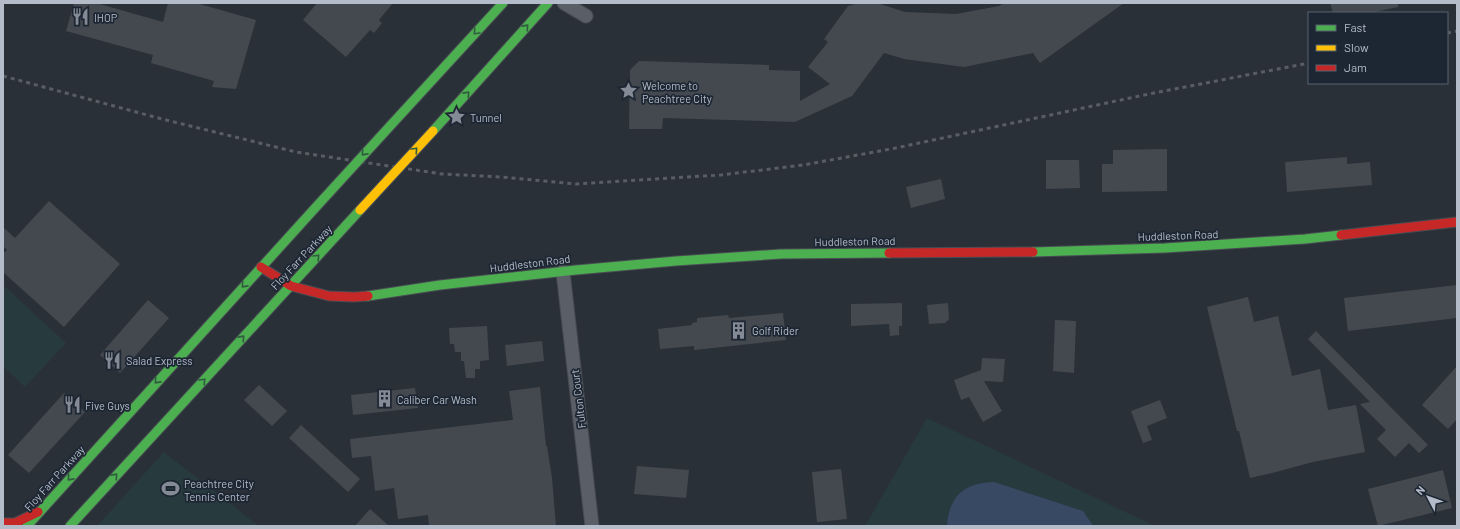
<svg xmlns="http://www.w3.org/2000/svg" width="1460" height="529" font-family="Barlow,sans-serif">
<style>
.green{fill:#273a3e}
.water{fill:#384963}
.building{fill:#444950}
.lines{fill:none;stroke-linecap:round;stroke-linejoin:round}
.street-casing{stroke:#484c53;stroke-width:15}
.fast-casing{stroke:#484c53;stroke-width:11}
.jam-casing{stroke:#484c53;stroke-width:11}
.street{stroke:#5a5e66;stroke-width:13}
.fast{stroke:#4caf50;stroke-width:9}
.jam{stroke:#c62828;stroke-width:9}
.rail{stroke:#595d64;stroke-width:3;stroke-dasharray:4 4;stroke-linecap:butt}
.fast-bridge-casing{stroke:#484c55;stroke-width:11;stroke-linecap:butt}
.slow-bridge-casing{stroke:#484c55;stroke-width:11;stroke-linecap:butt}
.fast-bridge{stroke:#4caf50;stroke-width:9}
.slow-bridge{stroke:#ffc107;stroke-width:9}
.oneway{stroke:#305d3f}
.labels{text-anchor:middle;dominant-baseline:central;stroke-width:3.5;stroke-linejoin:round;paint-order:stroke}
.poi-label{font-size:11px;fill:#b4bcc9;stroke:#1d2633;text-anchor:start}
.street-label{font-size:11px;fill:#b4bcc9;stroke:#1d2633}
</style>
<rect width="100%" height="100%" fill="#2a3038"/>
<g class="green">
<polygon points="3,285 66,343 25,387 3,366"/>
<polygon points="927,418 1155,526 865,526"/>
<polygon points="164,452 259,526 97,526"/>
</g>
<path class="water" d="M994,482L1083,511L1092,524V526H947C949,496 964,483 994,482Z"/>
<g class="building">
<polygon points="74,3 96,3 163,22 168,3 196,3 256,20 236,89 212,87 214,81 151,63 153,55 66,31"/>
<polygon points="317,3 393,3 379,20 382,23 374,33 370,30 346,57 303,20"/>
<polygon points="858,3 877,3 905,12 956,14 999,6 1004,3 1124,3 1040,63 1033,53 964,67 904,59 884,53 852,96 795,122 663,118 662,129 629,129 630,70 639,61 769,65 769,70 800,71 800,101 830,84 808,67 828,42 824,39 848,6"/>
<polygon points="1330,3 1398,3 1398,7 1370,13 1333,13"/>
<polygon points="1167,149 1167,191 1102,192 1102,164 1113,164 1113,150"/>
<polygon points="1347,157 1347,164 1370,162 1372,185 1287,192 1285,162"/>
<polygon points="1046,160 1079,160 1080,188 1046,189"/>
<polygon points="941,179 945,199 911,208 906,187"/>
<polygon points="49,201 120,264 64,327 3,272 3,254 7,250 3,246 3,227 15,238"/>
<polygon points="1457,285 1457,318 1348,331 1344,298"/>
<polygon points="1248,297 1254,322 1278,316 1292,376 1320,369 1328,410 1356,405 1365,452 1313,462 1276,472 1250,478 1239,431 1237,431 1207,307"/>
<polygon points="148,300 169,318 120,373 100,355"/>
<polygon points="902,303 902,326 899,326 899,335 890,336 889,324 851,326 851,304"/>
<polygon points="948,303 949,319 945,323 929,324 927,305"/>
<polygon points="783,313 786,340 694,350 694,346 660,349 658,329 692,325 692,323 697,322 697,318 728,315 729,318"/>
<polygon points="1055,320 1076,321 1074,373 1053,371"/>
<polygon points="487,326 489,360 480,361 480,369 475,369 475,378 466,378 464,361 461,361 461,352 455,352 454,344 450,344 449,328"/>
<polygon points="1316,331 1428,445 1419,453 1409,443 1395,457 1377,439 1386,430 1360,404 1370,402 1308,339"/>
<polygon points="542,341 544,361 507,366 505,345"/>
<polygon points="982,358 1005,359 1003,382 984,381 1002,411 983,422 969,397 961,400 954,380 981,370"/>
<polygon points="1457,366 1457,419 1448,429 1422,405"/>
<polygon points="259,385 287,411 272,426 244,400"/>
<polygon points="540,387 546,446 547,446 552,478 556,526 429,526 428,515 398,519 394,488 375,491 371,456 352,458 350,439 513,420 509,391"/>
<polygon points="415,388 418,408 353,415 351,395"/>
<polygon points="64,393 85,412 29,473 8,455"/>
<polygon points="1160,400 1167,418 1147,426 1152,440 1143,443 1131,411"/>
<polygon points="301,425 360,479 348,492 289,438"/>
<polygon points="637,466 689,470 686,498 634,494"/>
<polygon points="841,469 847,519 817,522 812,472"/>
<polygon points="1443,470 1452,508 1378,526 1368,489"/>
<polygon points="370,509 379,517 389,526 355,526"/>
</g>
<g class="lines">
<defs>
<g id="street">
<polyline points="564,3 586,16"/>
<polyline points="563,272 592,526"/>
</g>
<g id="fast">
<polyline points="391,125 503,3"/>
<polyline points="433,131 548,3"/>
<polyline points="1033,252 1165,248 1305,239 1341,235"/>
<polyline points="368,296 440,285 576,270 676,261 781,254 889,253"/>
<polyline points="27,526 316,207"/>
<polyline points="70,526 360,210"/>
</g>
<g id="jam">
<polyline points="1341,235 1457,222"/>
<polyline points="889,253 1033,252"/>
<polyline points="261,267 291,286 329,296 354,297 368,296"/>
<polyline points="3,523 15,523 38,512"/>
</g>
</defs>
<use href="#street" class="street-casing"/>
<use href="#fast" class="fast-casing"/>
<use href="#jam" class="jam-casing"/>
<use href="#street" class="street"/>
<use href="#fast" class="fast"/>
<use href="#jam" class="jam"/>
<g class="rail">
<polyline points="1447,33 1457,31"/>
<polyline points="3,76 162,119 296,152 442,174 501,177 576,184 721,175 803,165 891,149 1149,94 1309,63"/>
</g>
<defs>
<polyline id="fast-bridge" points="316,207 391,125"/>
<polyline id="slow-bridge" points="360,210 433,131"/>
</defs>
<use href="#fast-bridge" class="fast-bridge-casing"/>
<use href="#slow-bridge" class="slow-bridge-casing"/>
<use href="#fast-bridge" class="fast-bridge"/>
<use href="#slow-bridge" class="slow-bridge"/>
</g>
<defs><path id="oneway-chevron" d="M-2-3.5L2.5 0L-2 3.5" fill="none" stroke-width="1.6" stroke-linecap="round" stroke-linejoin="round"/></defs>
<g class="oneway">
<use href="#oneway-chevron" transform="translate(526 27) rotate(-48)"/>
<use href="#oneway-chevron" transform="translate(476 32) rotate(133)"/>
<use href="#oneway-chevron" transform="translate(467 94) rotate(-48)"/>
<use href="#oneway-chevron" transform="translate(415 150) rotate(-47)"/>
<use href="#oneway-chevron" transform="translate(364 153) rotate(132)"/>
<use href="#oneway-chevron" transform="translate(317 257) rotate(-47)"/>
<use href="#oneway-chevron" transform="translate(244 285) rotate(132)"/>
<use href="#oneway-chevron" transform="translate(242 338) rotate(-48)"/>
<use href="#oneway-chevron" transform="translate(157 381) rotate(132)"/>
<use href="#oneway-chevron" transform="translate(203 381) rotate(-47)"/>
<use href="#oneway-chevron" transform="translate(115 476) rotate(-48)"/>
<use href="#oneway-chevron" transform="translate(70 478) rotate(132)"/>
</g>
<defs>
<symbol id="restaurant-bare" viewBox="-9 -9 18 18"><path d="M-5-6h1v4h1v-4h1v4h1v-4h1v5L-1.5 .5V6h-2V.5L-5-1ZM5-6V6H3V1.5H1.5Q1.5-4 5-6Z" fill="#848b96" stroke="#1d2633" stroke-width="2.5" paint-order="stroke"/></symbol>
<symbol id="sight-bare" viewBox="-9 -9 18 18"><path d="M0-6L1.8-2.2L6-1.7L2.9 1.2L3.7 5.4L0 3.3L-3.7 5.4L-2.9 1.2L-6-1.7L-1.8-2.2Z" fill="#848b96" stroke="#1d2633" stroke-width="2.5" paint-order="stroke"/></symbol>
<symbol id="building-bare" viewBox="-9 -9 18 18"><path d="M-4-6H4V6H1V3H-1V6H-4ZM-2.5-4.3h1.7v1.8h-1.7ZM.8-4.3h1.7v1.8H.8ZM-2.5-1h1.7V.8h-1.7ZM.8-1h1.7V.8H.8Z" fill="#848b96" stroke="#1d2633" stroke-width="2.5" paint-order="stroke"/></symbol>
<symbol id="stadium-bare" viewBox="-9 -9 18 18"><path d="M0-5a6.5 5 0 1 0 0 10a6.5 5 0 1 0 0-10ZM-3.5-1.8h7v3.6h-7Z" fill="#848b96" stroke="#1d2633" stroke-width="2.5" paint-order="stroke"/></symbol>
</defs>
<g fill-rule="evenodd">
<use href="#restaurant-bare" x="68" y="4" width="25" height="25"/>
<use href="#sight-bare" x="616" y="78" width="25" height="25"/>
<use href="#sight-bare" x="444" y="104" width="25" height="25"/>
<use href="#building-bare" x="726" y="318" width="25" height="25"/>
<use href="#restaurant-bare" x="100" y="348" width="25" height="25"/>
<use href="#building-bare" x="372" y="386" width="25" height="25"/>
<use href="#restaurant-bare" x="60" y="392" width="25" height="25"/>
<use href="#stadium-bare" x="158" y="476" width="25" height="25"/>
</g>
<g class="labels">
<g class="poi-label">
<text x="94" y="17">IHOP</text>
<text x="642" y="85">Welcome to<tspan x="642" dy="13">Peachtree City</tspan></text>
<text x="470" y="117">Tunnel</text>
<text x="752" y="330">Golf Rider</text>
<text x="126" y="360">Salad Express</text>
<text x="397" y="399">Caliber Car Wash</text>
<text x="85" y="405">Five Guys</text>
<text x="184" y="483">Peachtree City<tspan x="184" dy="13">Tennis Center</tspan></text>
</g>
<g class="street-label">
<text transform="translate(1178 235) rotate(-2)">Huddleston Road</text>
<text transform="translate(855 241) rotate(-1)">Huddleston Road</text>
<text transform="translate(301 257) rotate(-47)">Floy Farr Parkway</text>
<text transform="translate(530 263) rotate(-7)">Huddleston Road</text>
<text transform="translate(578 399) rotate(-97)">Fulton Court</text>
<text transform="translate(54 478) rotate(-48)">Floy Farr Parkway</text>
</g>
</g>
<rect width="1460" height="529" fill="none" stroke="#b4bcc9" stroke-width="8"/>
<rect x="1308" y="12" width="140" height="72" fill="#1d2633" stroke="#59626f"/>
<rect x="1316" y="25" width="20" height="6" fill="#4caf50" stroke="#59626f"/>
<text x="1344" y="32" font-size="12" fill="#b4bcc9">Fast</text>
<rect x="1316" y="45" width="20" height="6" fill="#ffc107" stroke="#59626f"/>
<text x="1344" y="52" font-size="12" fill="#b4bcc9">Slow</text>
<rect x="1316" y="65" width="20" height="6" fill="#c62828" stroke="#59626f"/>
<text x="1344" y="72" font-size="12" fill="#b4bcc9">Jam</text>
<g transform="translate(1428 497) rotate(311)" stroke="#1d2633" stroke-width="3" paint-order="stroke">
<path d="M0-3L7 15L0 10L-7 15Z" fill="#b4bcc9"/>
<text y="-6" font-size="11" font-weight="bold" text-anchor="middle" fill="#b4bcc9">N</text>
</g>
</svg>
